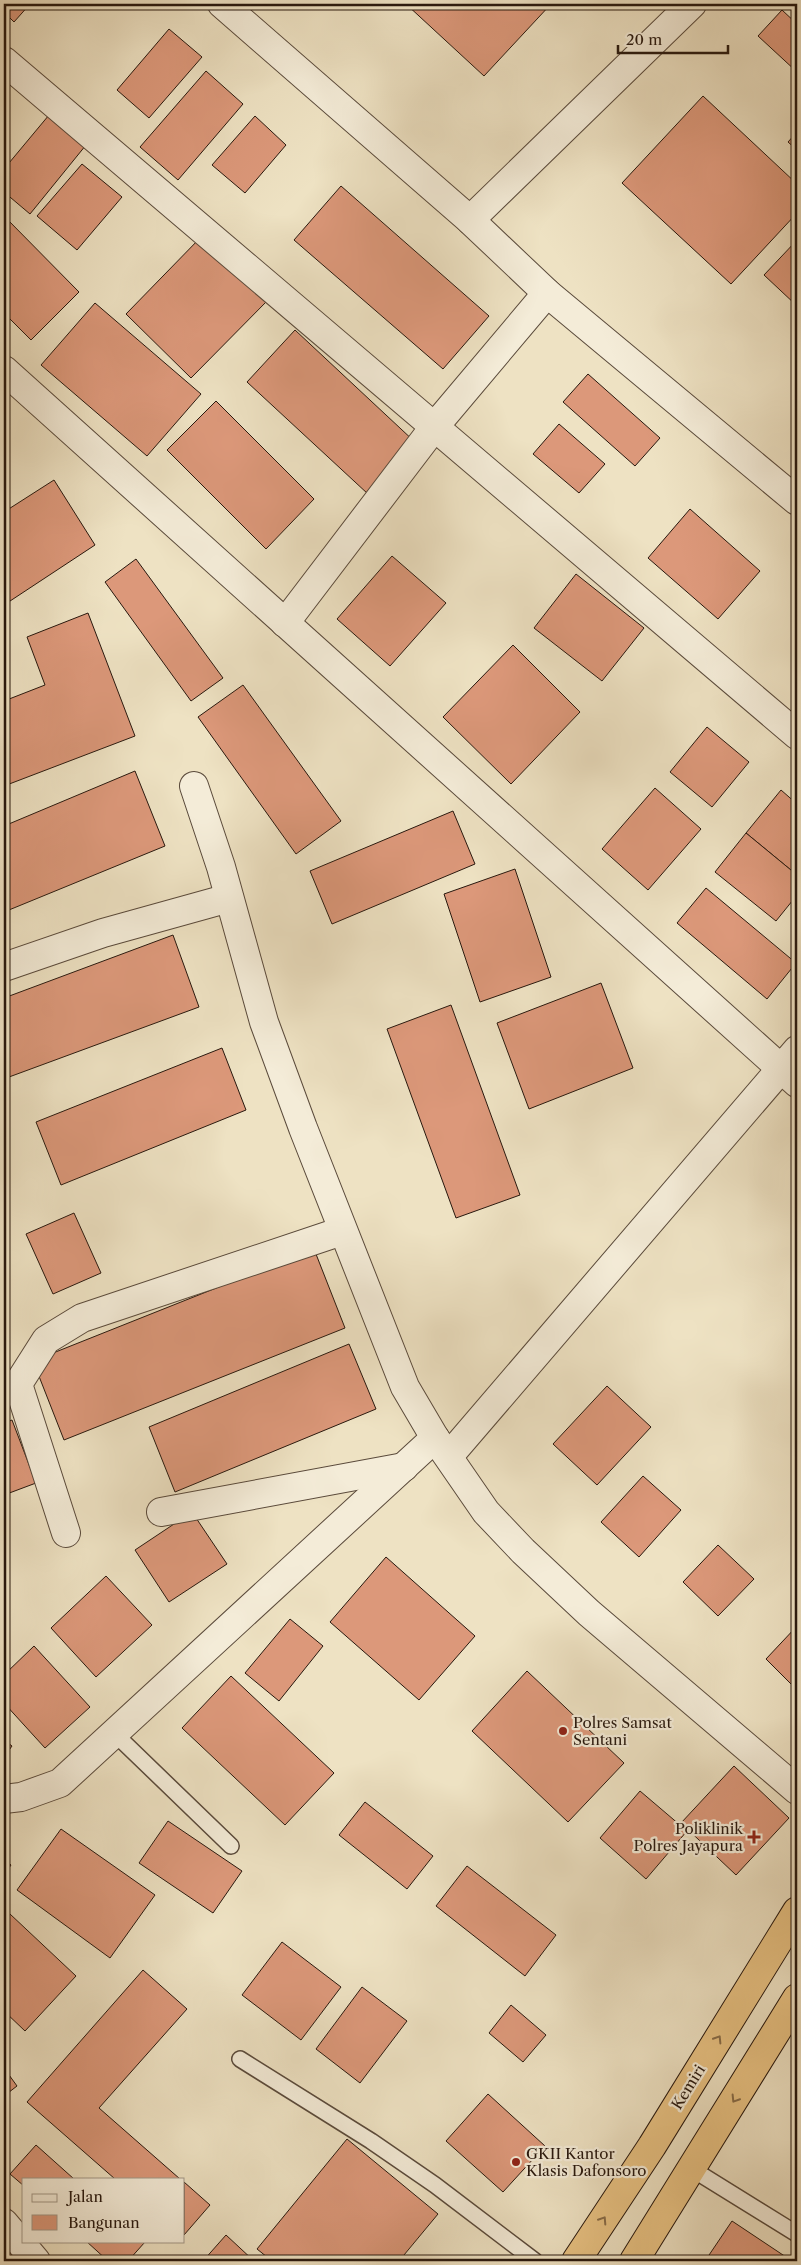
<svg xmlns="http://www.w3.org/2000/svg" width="801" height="2265" font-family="'Libre Caslon Text',serif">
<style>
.building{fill:#dc987a;stroke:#28180e}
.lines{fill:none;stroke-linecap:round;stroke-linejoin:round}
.lane-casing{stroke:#5a4a3b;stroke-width:18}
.street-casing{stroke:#5a4a3b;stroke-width:30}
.highway-casing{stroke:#28180e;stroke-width:30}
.lane{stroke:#f4ecd8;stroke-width:15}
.street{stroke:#f4ecd8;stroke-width:28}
.highway{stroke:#e7c182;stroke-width:28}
.oneway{stroke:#886c48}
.poi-dot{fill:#8f2418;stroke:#f4ecd8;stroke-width:2}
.labels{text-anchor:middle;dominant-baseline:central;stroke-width:4.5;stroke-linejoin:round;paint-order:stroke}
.poi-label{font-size:15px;fill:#28180e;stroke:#f4ecd8;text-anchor:start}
.street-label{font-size:15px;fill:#28180e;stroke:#f4ecd8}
</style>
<rect width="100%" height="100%" fill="#eee2c3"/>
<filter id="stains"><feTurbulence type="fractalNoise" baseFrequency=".004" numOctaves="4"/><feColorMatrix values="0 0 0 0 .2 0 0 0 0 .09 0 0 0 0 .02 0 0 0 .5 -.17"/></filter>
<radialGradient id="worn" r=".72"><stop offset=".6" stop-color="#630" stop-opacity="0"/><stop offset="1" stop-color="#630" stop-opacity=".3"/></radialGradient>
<g class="building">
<polygon points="4,4 30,4 14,22 4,12"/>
<polygon points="406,4 551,4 484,76"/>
<polygon points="782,10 797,24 797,72 758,36"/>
<polygon points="169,29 202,57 149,118 117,90"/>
<polygon points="206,71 243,104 178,180 140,147"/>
<polygon points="703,96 797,184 797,213 731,284 622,183"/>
<polygon points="49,115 86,145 30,214 4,192 4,169"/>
<polygon points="255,116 286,145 245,193 212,165"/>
<polygon points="797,132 797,150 788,142"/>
<polygon points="82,164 122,197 77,250 37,216"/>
<polygon points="341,186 489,316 443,369 294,240"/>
<polygon points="6,218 79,292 31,340 4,313 4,220"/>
<polygon points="202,236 268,300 191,378 126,314"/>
<polygon points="797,240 797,305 796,305 764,275"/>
<polygon points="95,303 201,394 147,456 41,365"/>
<polygon points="295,330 416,443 368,494 247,382"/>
<polygon points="588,374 660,438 635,466 563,402"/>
<polygon points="216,401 314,499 266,549 167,450"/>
<polygon points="559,424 605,464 579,493 533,454"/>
<polygon points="54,480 95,545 4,605 4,512"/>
<polygon points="690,509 760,571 718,619 648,558"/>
<polygon points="392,556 446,603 390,666 337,619"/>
<polygon points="136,559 223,678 191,701 105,582"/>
<polygon points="576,574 644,628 602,681 534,628"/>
<polygon points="88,613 135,736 4,786 4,701 45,685 27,637"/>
<polygon points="513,645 580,712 511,784 443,717"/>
<polygon points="243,685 341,821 296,854 198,717"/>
<polygon points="707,727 749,762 712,807 670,772"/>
<polygon points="135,771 165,846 4,912 4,826"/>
<polygon points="655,788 701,829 648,890 602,849"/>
<polygon points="781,790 797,804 797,875 746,833"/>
<polygon points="453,811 475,864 332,924 310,871"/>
<polygon points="746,833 797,875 797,895 776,921 715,872"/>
<polygon points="515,869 551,977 480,1002 444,894"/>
<polygon points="706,888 796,963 767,999 677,923"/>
<polygon points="173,935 199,1007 9,1077 4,1063 4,998"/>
<polygon points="601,983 633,1068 529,1109 497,1023"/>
<polygon points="451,1005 520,1195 456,1218 387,1029"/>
<polygon points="222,1048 246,1110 61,1185 36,1122"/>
<polygon points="74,1213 101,1273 53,1294 26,1234"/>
<polygon points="314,1249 345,1328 64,1440 33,1361"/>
<polygon points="349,1344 376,1409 175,1492 149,1427"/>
<polygon points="607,1386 651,1427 597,1485 553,1444"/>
<polygon points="12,1420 36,1483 4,1495 4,1423"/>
<polygon points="643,1476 681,1510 639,1557 601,1522"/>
<polygon points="192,1512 227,1564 169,1602 135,1550"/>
<polygon points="718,1545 754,1579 718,1616 683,1582"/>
<polygon points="386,1557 475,1636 419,1700 330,1622"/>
<polygon points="106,1576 152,1625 96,1677 51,1628"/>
<polygon points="290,1619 323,1646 279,1701 245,1673"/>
<polygon points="797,1626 797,1690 766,1659"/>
<polygon points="34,1646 90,1707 45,1748 4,1703 4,1675"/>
<polygon points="527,1671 624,1763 568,1822 472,1731"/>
<polygon points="231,1676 334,1773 285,1825 182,1728"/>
<polygon points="4,1740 12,1746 4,1757"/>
<polygon points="734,1766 789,1818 736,1875 681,1823"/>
<polygon points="640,1791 687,1831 646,1879 600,1838"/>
<polygon points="365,1802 433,1856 407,1889 339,1835"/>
<polygon points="168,1821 242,1871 213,1913 139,1863"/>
<polygon points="61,1829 155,1895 110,1958 17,1890"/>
<polygon points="4,1859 11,1865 4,1875"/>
<polygon points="467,1866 556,1935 525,1976 436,1906"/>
<polygon points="10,1914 76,1976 25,2031 4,2011 4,1921"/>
<polygon points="282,1942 341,1987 301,2040 242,1995"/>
<polygon points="143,1970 187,2009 99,2108 180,2179 115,2179 27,2102"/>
<polygon points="362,1987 407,2021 360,2083 316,2049"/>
<polygon points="511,2005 546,2035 523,2062 489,2033"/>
<polygon points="4,2068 17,2086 4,2096"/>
<polygon points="488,2094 545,2146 503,2192 446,2141"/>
<polygon points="347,2139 438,2214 399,2261 272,2261 257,2249"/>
<polygon points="36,2145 74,2179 24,2179 24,2186 10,2174"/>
<polygon points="184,2182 210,2205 184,2235"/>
<polygon points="732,2221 792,2261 705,2261"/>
<polygon points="226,2235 254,2261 203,2261"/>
<polygon points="86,2241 144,2241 145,2242 128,2261 108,2261"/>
</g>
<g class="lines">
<defs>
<g id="lane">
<polyline points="114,1733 231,1846"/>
<polyline points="240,2059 371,2141 435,2185 535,2261"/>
<polyline points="692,2169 797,2234"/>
</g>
<g id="street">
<polyline points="222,4 470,220 547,293 797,501"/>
<polyline points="4,61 797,735"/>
<polyline points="470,220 692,4"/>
<polyline points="4,370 797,1083"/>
<polyline points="285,623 435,426 547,293"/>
<polyline points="194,786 221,867 264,1022 303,1128 405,1387 435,1438 486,1512 523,1551 589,1613 797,1790"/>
<polyline points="4,967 103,933 229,898"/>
<polyline points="449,1456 797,1050"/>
<polyline points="161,1512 404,1467"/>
<polyline points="66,1533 18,1384 46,1340 82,1318 342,1231"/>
<polyline points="4,1799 21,1797 60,1783 435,1438"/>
<polyline points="4,2223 36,2261"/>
</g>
<g id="highway">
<polyline points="576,2261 652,2146 797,1911"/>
<polyline points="634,2261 797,1998"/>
</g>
</defs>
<use href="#lane" class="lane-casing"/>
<use href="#street" class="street-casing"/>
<use href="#highway" class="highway-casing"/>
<use href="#lane" class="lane"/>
<use href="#street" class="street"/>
<use href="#highway" class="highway"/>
</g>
<defs><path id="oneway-chevron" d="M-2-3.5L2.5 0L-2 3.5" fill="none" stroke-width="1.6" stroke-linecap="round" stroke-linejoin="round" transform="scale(1.25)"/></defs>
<g class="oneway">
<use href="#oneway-chevron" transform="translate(718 2039) rotate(-58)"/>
<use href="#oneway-chevron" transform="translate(735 2099) rotate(122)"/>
<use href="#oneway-chevron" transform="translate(603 2220) rotate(-57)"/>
</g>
<g class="poi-dot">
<circle cx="563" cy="1731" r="5"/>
<path d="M751.5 1829.5h5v5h5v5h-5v5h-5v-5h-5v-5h5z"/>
<circle cx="516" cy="2162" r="5"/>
</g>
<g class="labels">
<g class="poi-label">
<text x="573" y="1722">Polres Samsat<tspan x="573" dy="17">Sentani</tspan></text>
<text x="743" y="1828" text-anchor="end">Poliklinik<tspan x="743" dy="17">Polres Jayapura</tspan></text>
<text x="526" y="2153">GKII Kantor<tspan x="526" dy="17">Klasis Dafonsoro</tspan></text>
</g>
<g class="street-label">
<text transform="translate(688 2087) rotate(-58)">Kemiri</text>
</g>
</g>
<rect width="801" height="2265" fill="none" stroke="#eee2c3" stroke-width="20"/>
<rect x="5" y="5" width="791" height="2255" fill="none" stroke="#28180e" stroke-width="2.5"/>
<rect x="10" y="10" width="781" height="2245" fill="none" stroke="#28180e"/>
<rect x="22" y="2178" width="162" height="65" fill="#f4ecd8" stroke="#a29787"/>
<rect x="32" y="2194" width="25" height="8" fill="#f4ecd8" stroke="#a29787"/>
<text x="68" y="2202" font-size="15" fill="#28180e">Jalan</text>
<rect x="32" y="2215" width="25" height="15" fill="#dc987a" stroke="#a29787"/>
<text x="68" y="2228" font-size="15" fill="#28180e">Bangunan</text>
<path d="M618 45v8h110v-8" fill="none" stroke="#28180e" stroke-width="2.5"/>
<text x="626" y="45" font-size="15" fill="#28180e" stroke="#f4ecd8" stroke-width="4" paint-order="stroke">20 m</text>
<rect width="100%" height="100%" filter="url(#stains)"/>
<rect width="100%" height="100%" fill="url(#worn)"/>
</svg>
